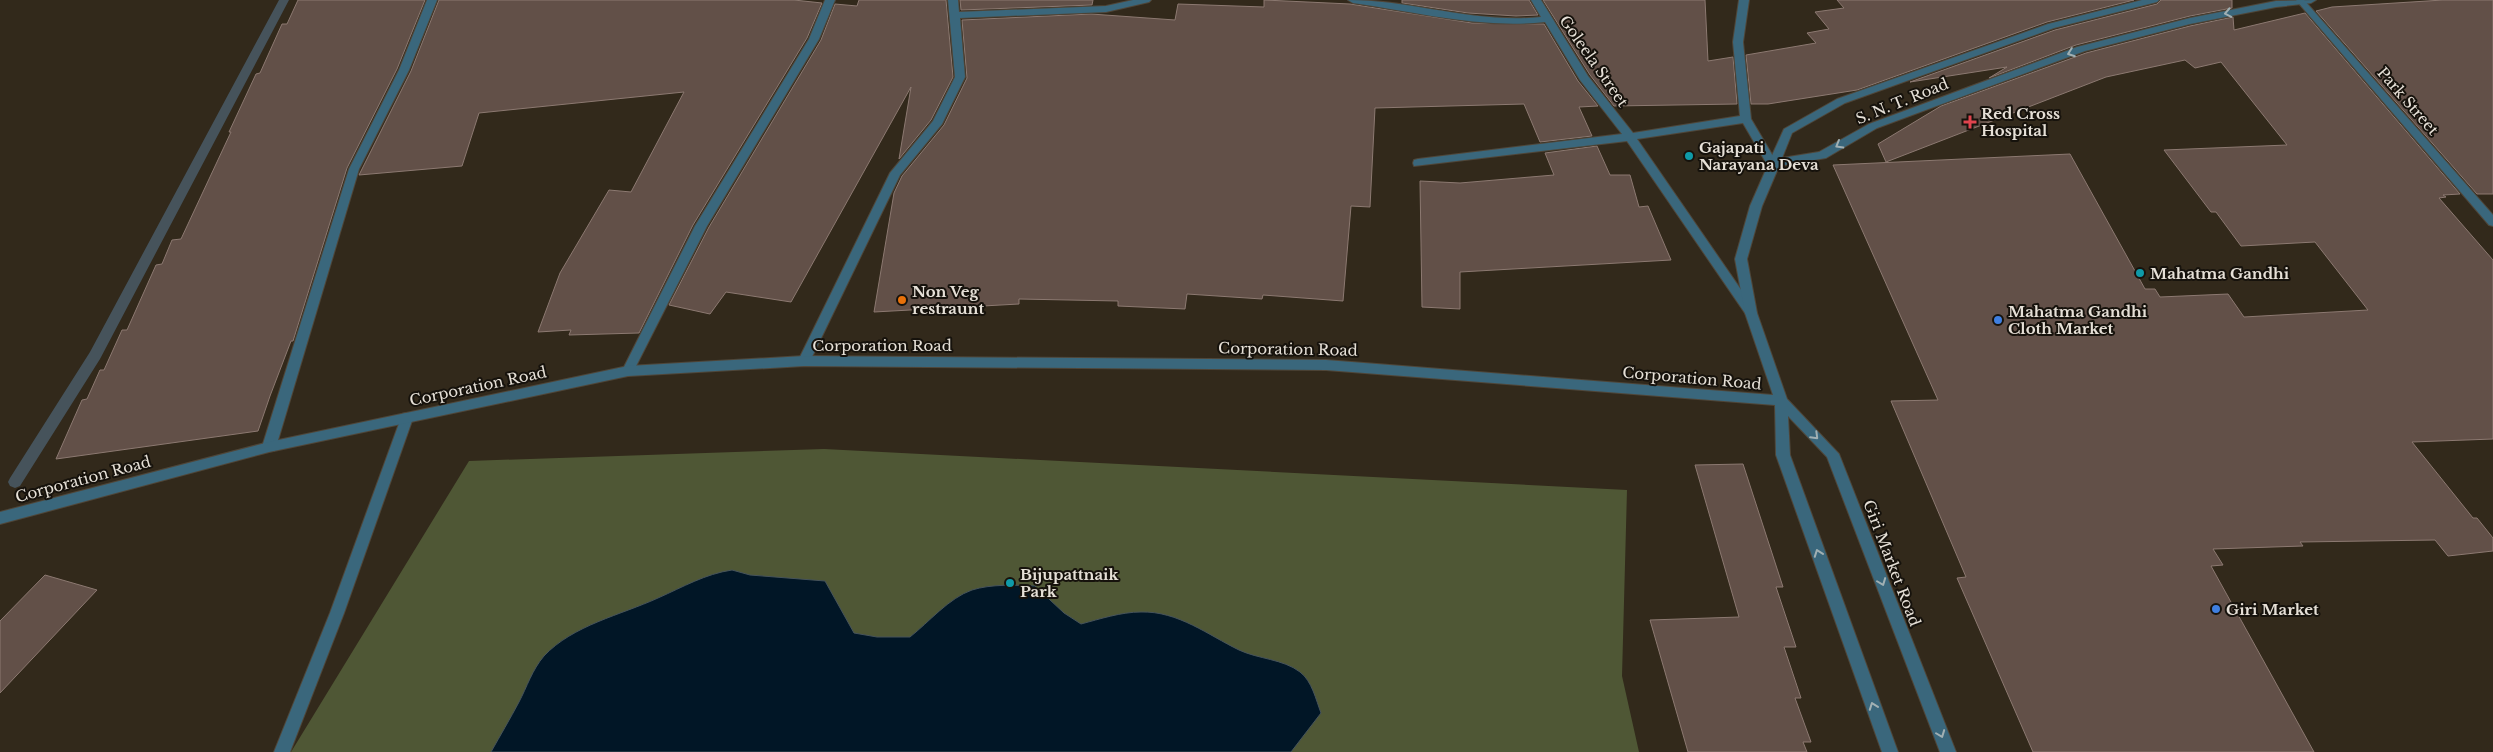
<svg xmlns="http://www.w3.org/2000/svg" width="2493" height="752" font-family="'Libre Baskerville',serif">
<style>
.green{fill:#4f5735}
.water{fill:#011626;stroke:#46535b}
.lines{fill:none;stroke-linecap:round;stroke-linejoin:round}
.stream{fill:#46535b;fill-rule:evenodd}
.building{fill:#625048;stroke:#8c7971}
.minor-casing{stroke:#4f4639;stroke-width:2}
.tertiary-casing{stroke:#4f4639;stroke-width:2}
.minor{fill:#3a677c;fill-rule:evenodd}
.tertiary{fill:#3a677c;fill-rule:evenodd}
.oneway{stroke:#a1b0b3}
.health-dot{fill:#e0444e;stroke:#16120c;stroke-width:2}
.culture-dot{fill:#0f9aa8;stroke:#16120c;stroke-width:2}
.food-dot{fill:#e8710a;stroke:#16120c;stroke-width:2}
.shop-dot{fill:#3f7fe0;stroke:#16120c;stroke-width:2}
.labels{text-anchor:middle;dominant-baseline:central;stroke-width:4;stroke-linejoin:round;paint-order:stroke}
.street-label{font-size:15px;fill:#e6e0d7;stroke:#16120c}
.poi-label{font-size:15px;font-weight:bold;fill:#e6e0d7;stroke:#16120c;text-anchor:start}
</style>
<rect width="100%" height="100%" fill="#32291b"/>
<polygon class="green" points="824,449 1627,490 1622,676 1639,752 291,752 469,461"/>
<path class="water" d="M732,570L750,575L825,581L854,633L877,637H910C929,622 949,598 972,590C991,584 1015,585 1035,586L1064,613L1081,624C1100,619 1121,612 1141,612C1178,611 1208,635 1239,650C1258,659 1283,659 1300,672C1312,681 1316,700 1321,713L1291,752H491C500,736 510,719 519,702C527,687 532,670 544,656C573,625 621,615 658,598C683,587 705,574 732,570Z"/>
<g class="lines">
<polygon class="stream" points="279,0 289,0 100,359 20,486 15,488 10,486 8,482 10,478 90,352"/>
</g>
<g class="building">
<polygon points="298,0 425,0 397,69 347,168 293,341 291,341 270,396 258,431 56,459 82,400 87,399 100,370 104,370 122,330 127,330 156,265 162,264 172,240 181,239 231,132 229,132 256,74 260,73 282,24 287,24"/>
<polygon points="439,0 794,0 822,3 807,38 693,225 639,333 569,335 571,330 538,332 560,273 609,190 631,192 684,92 479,113 462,166 359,175 411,71"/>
<polygon points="859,0 946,0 953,77 931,120 899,159 911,87 791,302 726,292 710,314 669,305 709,227 821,40 835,4 857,6"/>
<polygon points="960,0 1093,0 1092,5 961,10"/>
<polygon points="1264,0 1350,4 1472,23 1544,24 1578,81 1598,106 1579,107 1592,136 1540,142 1524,104 1375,108 1370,207 1351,206 1343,301 1263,295 1262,299 1187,294 1185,309 1118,306 1118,301 1019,299 1019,304 874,312 894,193 902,176 944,125 967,78 962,20 1091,14 1175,20 1178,4 1264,7"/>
<polygon points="1402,0 1529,0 1538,15 1516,16 1468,13 1402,3"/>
<polygon points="1543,0 1705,0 1708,61 1733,57 1737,104 1614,106 1590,75"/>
<polygon points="1837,0 2134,0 2047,22 1857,90 1768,104 1751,104 1746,55 1816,43 1807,33 1829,29 1815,12 1844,8"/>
<polygon points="2161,0 2232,0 2232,8 2190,16 2076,45 1989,78 2007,67 1910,82 2055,30 2157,4"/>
<polygon points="2443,0 2493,0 2493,194 2477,194 2316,11 2332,7"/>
<polygon points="2305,13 2460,194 2443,195 2446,197 2439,198 2493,260 2493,439 2412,442 2473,518 2477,518 2493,538 2493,551 2448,556 2435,540 2300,542 2303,546 2213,549 2223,565 2211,566 2314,752 2033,752 1957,578 1966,577 1891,401 1938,400 1833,165 2070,154 2145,289 2155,289 2160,297 2228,294 2244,317 2368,310 2315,242 2241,246 2216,212 2211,212 2164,150 2287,145 2221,62 2195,68 2185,60 2106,77 1886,162 1878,144 1941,106 2086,53 2190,26 2233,17 2234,30"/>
<polygon points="1597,146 1610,175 1630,175 1639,207 1648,206 1671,260 1460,272 1460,309 1422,307 1420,181 1460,183 1554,175 1545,153"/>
<polygon points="1743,464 1783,587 1776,587 1796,647 1784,647 1801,698 1795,698 1811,742 1803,742 1807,752 1688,752 1650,620 1739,617 1695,465"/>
<polygon points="45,575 97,590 0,693 0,621"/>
</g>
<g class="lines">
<defs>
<g id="minor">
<polygon points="427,0 437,0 409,70 359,169 276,447 274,451 264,451 262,447 349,169 399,70"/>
<polygon points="825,0 835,0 819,39 707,226 632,374 624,374 622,371 695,226 809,39"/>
<polygon points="948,0 958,0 959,12 1106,6 1133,0 1151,0 1149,2 1106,12 960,18 965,77 942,124 900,175 810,361 804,366 800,364 798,361 890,173 933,121 955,77"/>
<path d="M1348,0C1413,0 1475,24 1541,17L1531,0H1541L1588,76L1633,133L1740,116L1733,42L1739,0H1749L1743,42L1751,119L1777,163L1776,166H1768L1743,123L1637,139L1755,310L1757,313L1755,316H1747L1627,141L1414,166L1413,163L1414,160L1418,159L1622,134L1580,80L1545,22C1480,29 1417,12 1353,3Z"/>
<polygon points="2296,0 2304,0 2493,215 2493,226 2489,225"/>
<polygon points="407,413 412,414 413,418 344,613 290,752 274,752 330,613 401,418 402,414"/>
</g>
<polygon id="tertiary" points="2142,0 2159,0 2157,2 2054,28 1845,103 1792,133 1782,158 1819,152 1869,124 2077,47 2190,18 2276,1 2316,0 2311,3 2276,7 2190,24 2085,51 1877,128 1826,158 1779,166 1762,206 1747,259 1757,313 1787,399 1839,454 1956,752 1940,752 1827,457 1788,416 1790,455 1898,752 1882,752 1776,455 1775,405 1326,370 804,366 628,376 269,452 0,524 0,512 269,442 628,366 804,356 1326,360 1773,395 1745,313 1735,259 1750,206 1768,165 1767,163 1770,160 1784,129 1837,99 2048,24"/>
</defs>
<use href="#minor" class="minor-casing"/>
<use href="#tertiary" class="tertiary-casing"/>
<use href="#minor" class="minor"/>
<use href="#tertiary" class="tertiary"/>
</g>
<defs><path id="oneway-chevron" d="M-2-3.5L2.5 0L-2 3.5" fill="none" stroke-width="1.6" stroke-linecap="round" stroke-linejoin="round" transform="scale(1.25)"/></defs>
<g class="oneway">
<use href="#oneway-chevron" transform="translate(2228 13) rotate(169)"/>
<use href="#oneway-chevron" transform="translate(2071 53) rotate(160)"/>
<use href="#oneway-chevron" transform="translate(1839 145) rotate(150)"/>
<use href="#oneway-chevron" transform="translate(1815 436) rotate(45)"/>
<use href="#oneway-chevron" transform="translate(1818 553) rotate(-110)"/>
<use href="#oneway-chevron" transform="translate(1882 582) rotate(69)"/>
<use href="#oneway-chevron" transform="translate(1873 706) rotate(-110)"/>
<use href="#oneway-chevron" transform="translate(1941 734) rotate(69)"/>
</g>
<path class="health-dot" d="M1967.5 114.5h5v5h5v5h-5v5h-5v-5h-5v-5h5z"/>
<g class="culture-dot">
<circle cx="1689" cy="156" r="5"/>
<circle cx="2140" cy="273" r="5"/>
<circle cx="1010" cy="583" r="5"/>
</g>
<circle class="food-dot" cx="902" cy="300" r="5"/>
<g class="shop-dot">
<circle cx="1998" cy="320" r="5"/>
<circle cx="2216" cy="609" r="5"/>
</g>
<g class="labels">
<g class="street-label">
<text transform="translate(1594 61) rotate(55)">Goleela Street</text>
<text transform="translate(1902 101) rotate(-22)">S. N. T. Road</text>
<text transform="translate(2408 101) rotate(49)">Park Street</text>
<text x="882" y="345">Corporation Road</text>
<text transform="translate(1288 349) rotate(1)">Corporation Road</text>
<text transform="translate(1692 378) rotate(5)">Corporation Road</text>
<text transform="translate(478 386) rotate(-12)">Corporation Road</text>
<text transform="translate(83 479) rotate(-15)">Corporation Road</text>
<text transform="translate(1892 563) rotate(69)">Giri Market Road</text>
</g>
<g class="poi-label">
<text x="1981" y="113">Red Cross<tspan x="1981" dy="17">Hospital</tspan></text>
<text x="1699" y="147">Gajapati<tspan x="1699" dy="17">Narayana Deva</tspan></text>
<text x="2150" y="273">Mahatma Gandhi</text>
<text x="912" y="291">Non Veg<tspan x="912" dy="17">restraunt</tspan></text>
<text x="2008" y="311">Mahatma Gandhi<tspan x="2008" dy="17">Cloth Market</tspan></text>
<text x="1020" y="574">Bijupattnaik<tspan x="1020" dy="17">Park</tspan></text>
<text x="2226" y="609">Giri Market</text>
</g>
</g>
</svg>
